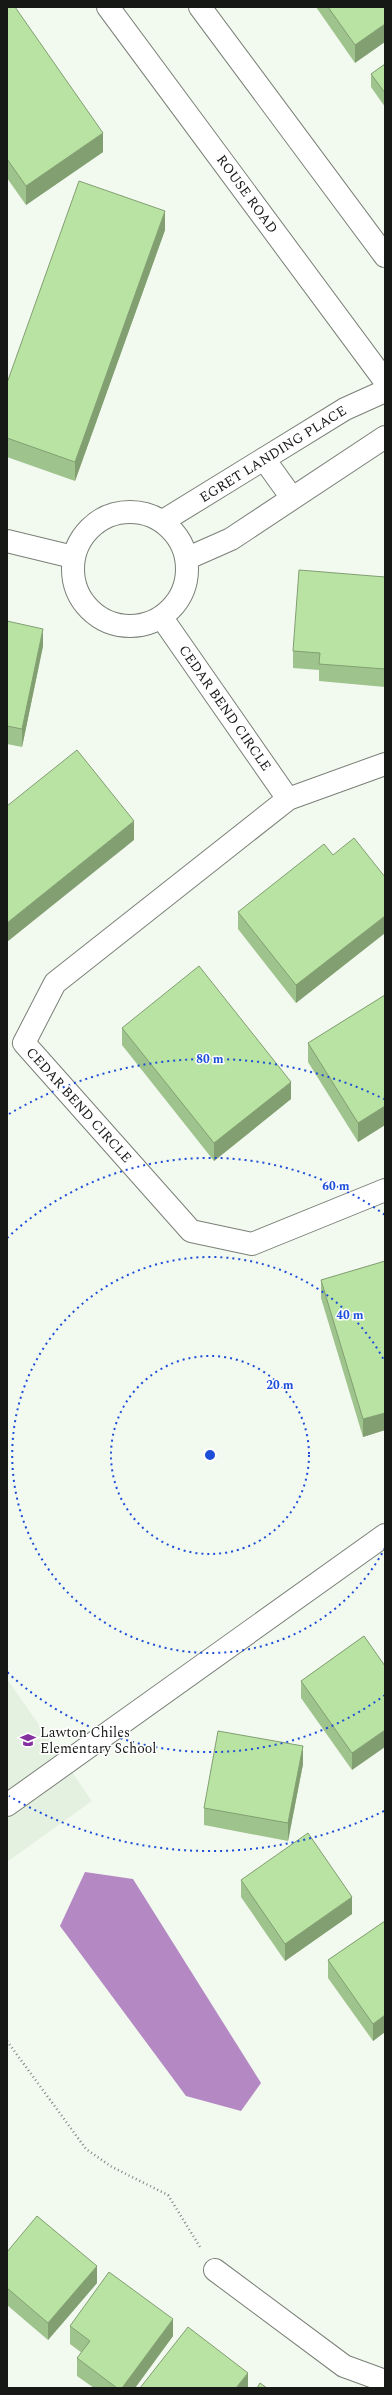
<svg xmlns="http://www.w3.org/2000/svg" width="392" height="2395" font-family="Spectral,serif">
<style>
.built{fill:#e5f1e0}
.water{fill:#b388c3}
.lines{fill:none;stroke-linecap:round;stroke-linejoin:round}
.minor-casing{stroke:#7a8077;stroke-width:24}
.path{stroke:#81867f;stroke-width:2.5;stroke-dasharray:1 3;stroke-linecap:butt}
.minor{stroke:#fff;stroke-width:22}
.wall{fill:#9fc38c}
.shaded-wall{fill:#829f72}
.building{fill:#b9e3a3;stroke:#829f72}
.ring{fill:none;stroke:#1d4ed8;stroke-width:2;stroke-dasharray:2 4}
.labels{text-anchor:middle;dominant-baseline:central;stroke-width:3;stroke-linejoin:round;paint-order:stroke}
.street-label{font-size:14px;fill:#161815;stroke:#fff}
.poi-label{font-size:14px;fill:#161815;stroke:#fff;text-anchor:start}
.centre{fill:#1d4ed8;stroke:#fff;stroke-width:2}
.ring-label{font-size:12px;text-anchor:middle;font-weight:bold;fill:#1d4ed8;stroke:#fff;stroke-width:3;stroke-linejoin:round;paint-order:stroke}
</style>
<rect width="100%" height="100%" fill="#f2f9ef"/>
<polygon class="built" points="7,1679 92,1801 7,1862"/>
<polygon class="water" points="85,1872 133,1879 261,2083 241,2111 186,2096 60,1926"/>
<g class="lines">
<defs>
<g id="minor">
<polyline points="108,7 385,381"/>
<polyline points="200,7 385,256"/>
<polyline points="264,459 292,498"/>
<circle cx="130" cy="569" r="57"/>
<polyline points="163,521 345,409 385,391"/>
<polyline points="7,541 73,557"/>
<polyline points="188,558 231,539 385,437"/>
<polyline points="162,618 288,799"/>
<polyline points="385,764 288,799 55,983 24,1043 191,1231 252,1244 385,1190"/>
<polyline points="7,1805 385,1535"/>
<polyline points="215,2270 344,2366 385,2381"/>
</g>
</defs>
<use href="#minor" class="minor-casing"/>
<polyline class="path" points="7,2041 86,2149 112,2167 168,2195 200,2247"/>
<use href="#minor" class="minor"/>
</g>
<g class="wall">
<polygon points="7,7 103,152 26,205 7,178"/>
<polygon points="316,7 385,7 355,63"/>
<polygon points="385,64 385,107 371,87 371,74"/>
<polygon points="165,230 75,481 7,457 7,383"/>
<polygon points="385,577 385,687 319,681 319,670 293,668 293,651"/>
<polygon points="7,621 43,646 22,747 7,744"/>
<polygon points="333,855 385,877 385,933 296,1003 238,929 238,912"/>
<polygon points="385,995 385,1125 358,1142 308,1062 308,1043"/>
<polygon points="122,1028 291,1099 214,1161 122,1045"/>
<polygon points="385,1261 385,1430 363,1437 321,1298 321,1280"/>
<polygon points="364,1636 352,1770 301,1698 301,1681"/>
<polygon points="303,1764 288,1841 204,1825 204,1808"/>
<polygon points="241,1880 352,1914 285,1961 241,1897"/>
<polygon points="385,1921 385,2032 373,2041 328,1978 328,1960"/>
<polygon points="7,2252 97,2283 48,2340 7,2305"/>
<polygon points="70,2326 173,2336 135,2388 94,2388 77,2376 77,2358 82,2353 70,2344"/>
</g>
<g class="shaded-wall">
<polygon points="385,24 385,42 355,63 355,45"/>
<polygon points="103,133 103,152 26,205 26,186"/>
<polygon points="165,211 165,230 75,481 75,462"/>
<polygon points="43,629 43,646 22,747 22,729"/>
<polygon points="134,821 134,840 7,942 7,923"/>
<polygon points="385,916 385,933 296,1003 296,985"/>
<polygon points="291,1082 291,1099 214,1161 214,1143"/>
<polygon points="385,1106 385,1125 358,1142 358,1123"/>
<polygon points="385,1413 385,1430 363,1437 363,1419"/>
<polygon points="385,1730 385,1747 352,1770 352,1753"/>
<polygon points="303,1746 303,1764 288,1841 288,1823"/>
<polygon points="352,1897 352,1914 285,1961 285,1944"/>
<polygon points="385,2015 385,2032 373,2041 373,2024"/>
<polygon points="97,2266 97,2283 48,2340 48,2323"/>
<polygon points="173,2319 173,2336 135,2388 122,2388"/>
<polygon points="248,2373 248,2388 236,2388"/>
</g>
<g class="building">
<polygon points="7,7 15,7 103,133 26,186 7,159"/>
<polygon points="328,7 385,7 385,24 355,45"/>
<polygon points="385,64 385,93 371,74"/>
<polygon points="79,181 165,211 75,462 7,438 7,383"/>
<polygon points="299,570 385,577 385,669 319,664 320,653 293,651"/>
<polygon points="7,621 43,629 22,729 7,726"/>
<polygon points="77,750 134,821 7,923 7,806"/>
<polygon points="354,838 385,877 385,916 296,985 238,912 324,844 333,855"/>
<polygon points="199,966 291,1082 214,1143 122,1028"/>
<polygon points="385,995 385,1106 358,1123 308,1043"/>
<polygon points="385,1261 385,1413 363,1419 321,1280"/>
<polygon points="364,1636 385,1666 385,1730 352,1753 301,1681"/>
<polygon points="218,1731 303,1746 288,1823 204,1808"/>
<polygon points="308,1833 352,1897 285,1944 241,1880"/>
<polygon points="385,1921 385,2015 373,2024 328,1960"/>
<polygon points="37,2216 97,2266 48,2323 7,2288 7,2252"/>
<polygon points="109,2272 173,2319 122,2388 117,2388 77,2358 90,2341 70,2326"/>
<polygon points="188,2327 248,2373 236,2388 140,2388"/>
<polygon points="260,2383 267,2388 257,2388"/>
</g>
<g class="ring">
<circle cx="210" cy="1455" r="99"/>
<path d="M385 1548A198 198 0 1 1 385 1362"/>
<path d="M385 1695A297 297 0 0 1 7 1672M7 1238A297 297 0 0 1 385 1215"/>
<path d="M384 1811A396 396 0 0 1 9 1796M9 1114A396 396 0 0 1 384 1099"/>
</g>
<defs>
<symbol id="school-bare" viewBox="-9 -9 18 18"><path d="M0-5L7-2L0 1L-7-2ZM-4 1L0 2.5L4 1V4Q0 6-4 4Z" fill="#84309f" stroke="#fff" stroke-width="2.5" paint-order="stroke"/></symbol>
</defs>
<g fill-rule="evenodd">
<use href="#school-bare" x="17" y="1729" width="22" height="22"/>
</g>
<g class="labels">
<g class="street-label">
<text transform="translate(247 194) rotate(54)">ROUSE ROAD</text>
<text transform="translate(273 454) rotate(-32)">EGRET LANDING PLACE</text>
<text transform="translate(225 708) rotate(55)">CEDAR BEND CIRCLE</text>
<text transform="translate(79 1105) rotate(48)">CEDAR BEND CIRCLE</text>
</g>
<g class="poi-label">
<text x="40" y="1732">Lawton Chiles<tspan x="40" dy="16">Elementary School</tspan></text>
</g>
</g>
<circle cx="210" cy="1455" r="6" class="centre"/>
<g class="ring-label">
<text x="210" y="1063">80 m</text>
<text x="336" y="1190">60 m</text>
<text x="350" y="1319">40 m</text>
<text x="280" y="1389">20 m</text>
</g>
<rect width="392" height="2395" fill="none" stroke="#161815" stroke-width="16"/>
</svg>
